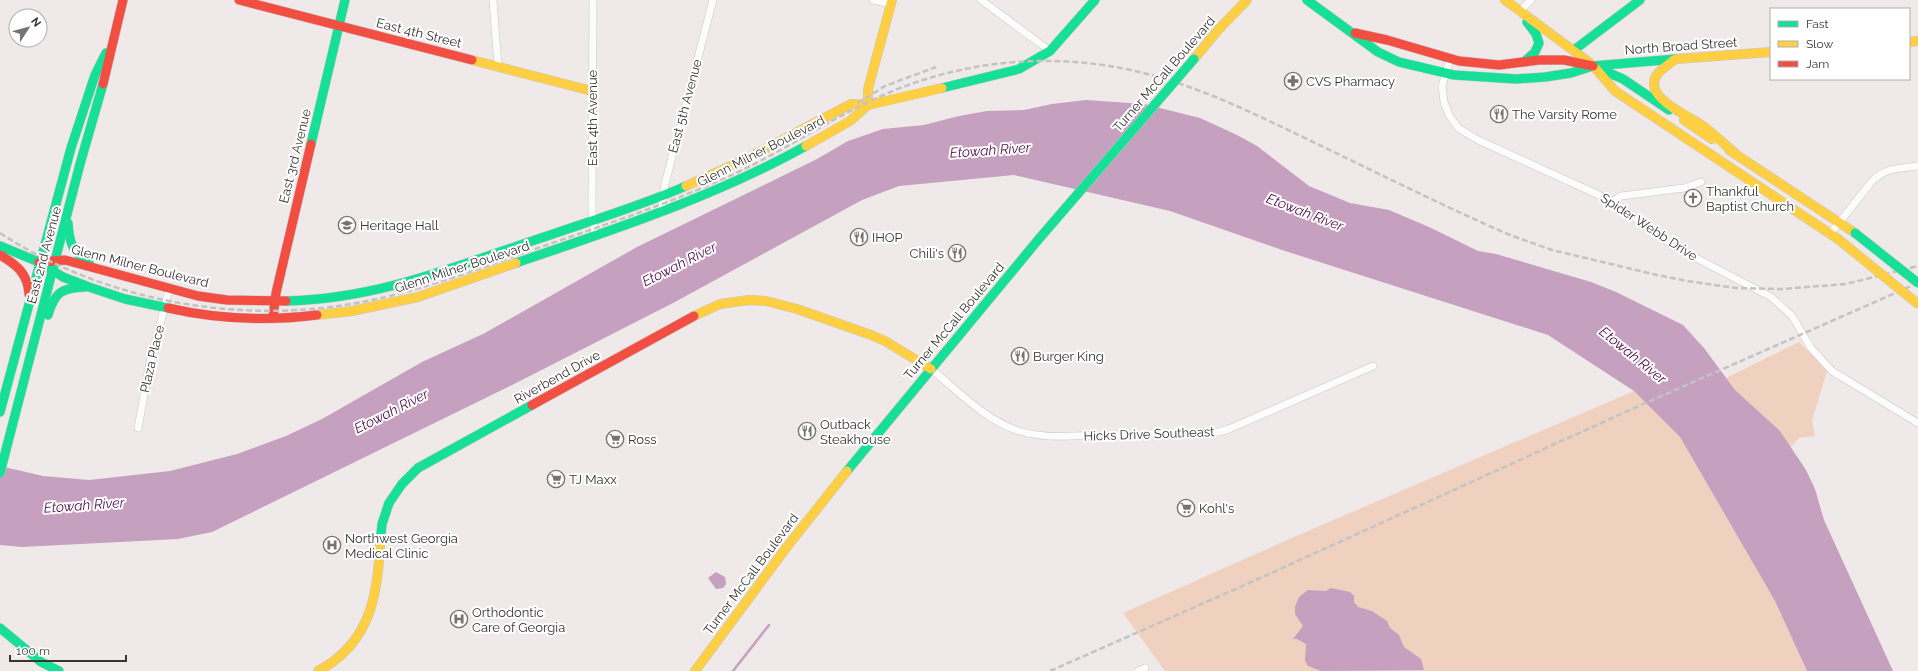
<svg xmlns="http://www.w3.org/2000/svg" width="1918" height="671" font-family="Raleway,sans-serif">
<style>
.green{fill:#f0d1c0}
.water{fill:#c6a0bf}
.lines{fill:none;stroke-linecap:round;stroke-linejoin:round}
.stream{stroke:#c6a0bf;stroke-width:2.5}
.street-casing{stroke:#c9c5c5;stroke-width:8}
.fast-casing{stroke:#c9c5c5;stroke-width:10}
.slow-casing{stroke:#c9c5c5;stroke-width:10}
.jam-casing{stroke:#c9c5c5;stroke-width:10}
.street{stroke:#fdfcfc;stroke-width:7}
.fast{stroke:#16e098;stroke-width:9}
.slow{stroke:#ffcf43;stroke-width:9}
.jam{stroke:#f24e42;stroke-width:9}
.rail{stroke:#c4c3c3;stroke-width:2.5;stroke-dasharray:6 3;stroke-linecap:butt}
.fast-bridge-casing{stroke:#c9c5c5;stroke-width:10;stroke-linecap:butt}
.slow-bridge-casing{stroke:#c9c5c5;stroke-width:10;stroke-linecap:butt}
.fast-bridge{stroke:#16e098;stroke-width:9}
.slow-bridge{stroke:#ffcf43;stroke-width:9}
.labels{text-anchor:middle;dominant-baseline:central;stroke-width:4;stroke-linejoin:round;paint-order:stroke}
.street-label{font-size:13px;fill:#383434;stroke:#fff}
.poi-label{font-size:13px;fill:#383434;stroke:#fff;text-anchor:start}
.water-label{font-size:14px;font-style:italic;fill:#51104c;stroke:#fff}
</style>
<rect width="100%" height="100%" fill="#efe9e9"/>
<g class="green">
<polygon points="1799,342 1827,371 1812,421 1815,436 1799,438 1788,450 1724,379"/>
<polygon points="1634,391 1680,437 1775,601 1807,671 1165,671 1123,613 1287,540"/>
</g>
<g class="water">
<polygon points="1086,100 1144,104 1200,118 1237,135 1257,146 1309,186 1350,203 1389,210 1429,227 1478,251 1496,254 1591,282 1616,292 1683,325 1704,348 1735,390 1780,431 1806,470 1815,489 1824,520 1893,671 1807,671 1775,601 1680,437 1634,391 1548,335 1282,250 1170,211 1014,175 899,186 862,200 673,303 518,382 212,532 178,539 22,547 0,545 0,466 43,476 89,480 170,471 237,454 286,436 322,419 422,362 485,333 637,247 817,159 848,141 883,129 924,125 959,116 987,111 1024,110 1052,104"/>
<polygon points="716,572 725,577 726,584 723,588 716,589 708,578"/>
<polygon points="1331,588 1350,592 1354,596 1354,602 1358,607 1372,611 1387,621 1390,628 1399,635 1404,647 1421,659 1424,670 1321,671 1308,666 1305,661 1306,644 1297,639 1293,639 1303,626 1295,614 1295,607 1299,597 1308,590 1326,591"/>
</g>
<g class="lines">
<polyline class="stream" points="733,671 769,625"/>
<defs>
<g id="street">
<polyline points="493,0 498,67"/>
<polyline points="593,0 592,211 595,236"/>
<polyline points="873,0 891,4"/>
<polyline points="981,0 1050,51"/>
<polyline points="1519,12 1531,0"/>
<polyline points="1450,59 1442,86 1444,102 1449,115 1458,128 1478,140 1601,196 1627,212 1673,246 1771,297 1792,316 1811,348 1832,371 1918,423"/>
<polyline points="1611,202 1621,196 1684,188 1701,182"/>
<polyline points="661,213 665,184 713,0"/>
<path d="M1830,234L1873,180C1886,168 1901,168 1918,166"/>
<path d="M931,369C958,391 985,420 1019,431C1036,436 1054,437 1071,436L1218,432L1229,429L1373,366"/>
<polyline points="138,428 150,362 169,290"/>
<polyline points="1138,671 1145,668"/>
</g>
<g id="fast">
<polyline points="1307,0 1378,52 1399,62 1454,75 1516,79 1545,77 1571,73 1593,66 1676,59"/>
<polyline points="1574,50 1640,0"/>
<polyline points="1524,62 1535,52 1539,43 1536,34 1527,22"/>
<polyline points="1593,66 1623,79 1669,110"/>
<polyline points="942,88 1019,69 1050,51 1095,0"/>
<polyline points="311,144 345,0"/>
<path d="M68,223C69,241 72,253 89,262"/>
<polyline points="0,246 39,262 63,277 89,287 125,299 168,308"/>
<path d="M516,263C615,229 714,197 806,146"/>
<path d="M286,301C376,299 454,267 538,239C587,222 638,207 686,186"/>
<path d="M48,315C55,292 61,288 85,287"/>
<polyline points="0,412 71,148 95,75 106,53"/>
<polyline points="847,471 1038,240"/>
<polyline points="0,473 80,164 103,84"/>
<polyline points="380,544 382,524 389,503 402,484 418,468 532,405"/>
<polyline points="0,628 41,662 59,671"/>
</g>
<g id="slow">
<polyline points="1505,0 1590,63"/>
<polyline points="1909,42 1918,41"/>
<polyline points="1194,59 1218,30 1247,0"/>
<polyline points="1676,59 1771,52"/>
<polyline points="472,60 592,91"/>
<path d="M1674,60C1666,67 1653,73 1654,85C1655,102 1690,117 1703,126C1714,134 1725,145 1736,154"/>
<polyline points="1596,69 1615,91 1838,239"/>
<polyline points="868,105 868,89 892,0"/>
<polyline points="1684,120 1712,139"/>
<polyline points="806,146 850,121 868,105"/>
<polyline points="1729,150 1855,233"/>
<polyline points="686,186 746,159 851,104 868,105 942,88"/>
<polyline points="317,315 352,311 418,297 516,263"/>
<polyline points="694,316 720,304 749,300 766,301 797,309 871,335 885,341 931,369"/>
<path d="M318,671C369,644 378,597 380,544"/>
<polyline points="695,671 786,548 847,471"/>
</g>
<g id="jam">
<polyline points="239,0 472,60"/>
<polyline points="1355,33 1387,40 1459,61 1499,65 1539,60 1564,60 1593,66"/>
<polyline points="103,84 123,0"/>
<path d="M0,255C17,265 28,274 29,294"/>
<polyline points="39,262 65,260 198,296 227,300 286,301"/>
<path d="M168,308C216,319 269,321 317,315"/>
<polyline points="273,318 276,293 311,144"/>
<polyline points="532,405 694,316"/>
</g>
</defs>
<use href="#street" class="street-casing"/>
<use href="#fast" class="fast-casing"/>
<use href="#slow" class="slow-casing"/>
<use href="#jam" class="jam-casing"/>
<use href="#street" class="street"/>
<use href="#fast" class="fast"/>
<use href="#slow" class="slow"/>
<use href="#jam" class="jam"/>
<g class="rail">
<polyline points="858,103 885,86 936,67"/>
<path d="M0,233C107,303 247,327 372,300C430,288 486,266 541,247C607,224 674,202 738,172C789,148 836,115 888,93C935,73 986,62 1037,61C1144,59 1220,97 1313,142C1378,173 1443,206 1510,235L1552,250L1657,275L1687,281L1736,288L1782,289L1846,284L1918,266"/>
<polyline points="1050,671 1247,584 1632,409 1918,283"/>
</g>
<defs>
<g id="fast-bridge">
<polyline points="1855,233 1918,283"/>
<polyline points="1038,240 1194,59"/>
</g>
<polyline id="slow-bridge" points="1838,239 1918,304"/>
</defs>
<use href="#fast-bridge" class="fast-bridge-casing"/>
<use href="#slow-bridge" class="slow-bridge-casing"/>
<use href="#fast-bridge" class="fast-bridge"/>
<use href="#slow-bridge" class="slow-bridge"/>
</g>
<defs>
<symbol id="pharmacy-ring" viewBox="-11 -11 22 22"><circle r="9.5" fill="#fff" stroke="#787373" stroke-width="1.5"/><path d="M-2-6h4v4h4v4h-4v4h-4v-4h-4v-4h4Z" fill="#787373"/></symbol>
<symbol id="restaurant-ring" viewBox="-11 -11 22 22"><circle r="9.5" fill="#fff" stroke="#787373" stroke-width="1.5"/><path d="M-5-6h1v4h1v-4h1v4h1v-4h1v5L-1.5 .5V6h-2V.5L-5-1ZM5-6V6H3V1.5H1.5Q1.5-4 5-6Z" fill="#787373"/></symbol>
<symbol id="church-ring" viewBox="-11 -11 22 22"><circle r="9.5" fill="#fff" stroke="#787373" stroke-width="1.5"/><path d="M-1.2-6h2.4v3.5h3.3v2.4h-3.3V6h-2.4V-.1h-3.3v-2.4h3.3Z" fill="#787373"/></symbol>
<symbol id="university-ring" viewBox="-11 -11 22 22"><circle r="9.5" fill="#fff" stroke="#787373" stroke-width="1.5"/><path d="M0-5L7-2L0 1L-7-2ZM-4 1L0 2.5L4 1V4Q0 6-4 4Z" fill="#787373"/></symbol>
<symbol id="supermarket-ring" viewBox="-11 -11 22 22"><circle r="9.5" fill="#fff" stroke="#787373" stroke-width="1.5"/><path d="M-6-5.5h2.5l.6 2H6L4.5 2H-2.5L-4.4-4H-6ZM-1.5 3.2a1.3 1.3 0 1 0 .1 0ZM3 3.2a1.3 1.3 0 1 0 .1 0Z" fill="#787373"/></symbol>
<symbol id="hospital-ring" viewBox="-11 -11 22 22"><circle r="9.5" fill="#fff" stroke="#787373" stroke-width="1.5"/><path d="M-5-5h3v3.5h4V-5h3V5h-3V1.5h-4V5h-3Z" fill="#787373"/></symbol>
</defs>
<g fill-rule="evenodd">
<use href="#pharmacy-ring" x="1283" y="71" width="20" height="20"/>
<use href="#restaurant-ring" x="1489" y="104" width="20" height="20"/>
<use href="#church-ring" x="1683" y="188" width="20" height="20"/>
<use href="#university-ring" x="337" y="215" width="20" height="20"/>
<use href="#restaurant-ring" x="849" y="227" width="20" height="20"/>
<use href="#restaurant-ring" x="947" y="243" width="20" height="20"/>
<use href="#restaurant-ring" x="1010" y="346" width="20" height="20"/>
<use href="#restaurant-ring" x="797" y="421" width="20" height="20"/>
<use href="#supermarket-ring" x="605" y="429" width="20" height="20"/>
<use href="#supermarket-ring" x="546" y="469" width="20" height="20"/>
<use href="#supermarket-ring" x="1176" y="498" width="20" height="20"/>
<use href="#hospital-ring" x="322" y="535" width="20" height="20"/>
<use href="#hospital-ring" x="449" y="609" width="20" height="20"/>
</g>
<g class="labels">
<g class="street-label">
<text transform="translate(419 33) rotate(14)">East 4th Street</text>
<text transform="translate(1681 46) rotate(-4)">North Broad Street</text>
<text transform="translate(1164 74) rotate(-49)">Turner McCall Boulevard</text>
<text transform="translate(685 106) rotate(-75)">East 5th Avenue</text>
<text transform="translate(592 118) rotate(-90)">East 4th Avenue</text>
<text transform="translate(761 151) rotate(-27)">Glenn Milner Boulevard</text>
<text transform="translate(295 156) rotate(-76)">East 3rd Avenue</text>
<text transform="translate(1649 227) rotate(33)">Spider Webb Drive</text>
<text transform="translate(44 255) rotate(-75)">East 2nd Avenue</text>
<text transform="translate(140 266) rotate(14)">Glenn Milner Boulevard</text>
<text transform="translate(462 267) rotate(-18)">Glenn Milner Boulevard</text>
<text transform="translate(954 321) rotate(-50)">Turner McCall Boulevard</text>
<text transform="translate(152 359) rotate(-77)">Plaza Place</text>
<text transform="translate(557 377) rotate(-29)">Riverbend Drive</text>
<text transform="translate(1149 434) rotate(-2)">Hicks Drive Southeast</text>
<text transform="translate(751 574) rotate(-53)">Turner McCall Boulevard</text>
</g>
<g class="poi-label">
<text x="1306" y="81">CVS Pharmacy</text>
<text x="1512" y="114">The Varsity Rome</text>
<text x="1706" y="191">Thankful<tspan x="1706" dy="15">Baptist Church</tspan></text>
<text x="360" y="225">Heritage Hall</text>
<text x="872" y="237">IHOP</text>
<text x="944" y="253" text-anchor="end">Chili's</text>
<text x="1033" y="356">Burger King</text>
<text x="820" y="424">Outback<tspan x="820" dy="15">Steakhouse</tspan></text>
<text x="628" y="439">Ross</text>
<text x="569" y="479">TJ Maxx</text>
<text x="1199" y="508">Kohl's</text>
<text x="345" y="538">Northwest Georgia<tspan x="345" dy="15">Medical Clinic</tspan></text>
<text x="472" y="612">Orthodontic<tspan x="472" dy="15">Care of Georgia</tspan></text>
</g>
<g class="water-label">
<text transform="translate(990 150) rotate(-4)">Etowah River</text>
<text transform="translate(1305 212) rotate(21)">Etowah River</text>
<text transform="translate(679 264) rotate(-27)">Etowah River</text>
<text transform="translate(1633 355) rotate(39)">Etowah River</text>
<text transform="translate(391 411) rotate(-27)">Etowah River</text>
<text transform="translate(84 505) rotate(-4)">Etowah River</text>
</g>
</g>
<rect x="1770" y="8" width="140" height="72" fill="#ffffff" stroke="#afaeae"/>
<rect x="1778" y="21" width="20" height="6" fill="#16e098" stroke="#afaeae"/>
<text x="1806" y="28" font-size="12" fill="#383434">Fast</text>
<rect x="1778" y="41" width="20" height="6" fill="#ffcf43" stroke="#afaeae"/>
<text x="1806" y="48" font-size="12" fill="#383434">Slow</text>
<rect x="1778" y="61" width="20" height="6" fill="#f24e42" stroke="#afaeae"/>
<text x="1806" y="68" font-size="12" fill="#383434">Jam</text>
<g transform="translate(28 28) rotate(54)"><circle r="19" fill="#ffffff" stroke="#afaeae"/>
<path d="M0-3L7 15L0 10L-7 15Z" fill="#787373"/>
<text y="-6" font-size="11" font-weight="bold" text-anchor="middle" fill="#383434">N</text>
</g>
<path d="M10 655v6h116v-6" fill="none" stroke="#383434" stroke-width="2"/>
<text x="16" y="655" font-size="12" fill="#383434" stroke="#ffffff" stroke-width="3" paint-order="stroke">100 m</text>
</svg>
